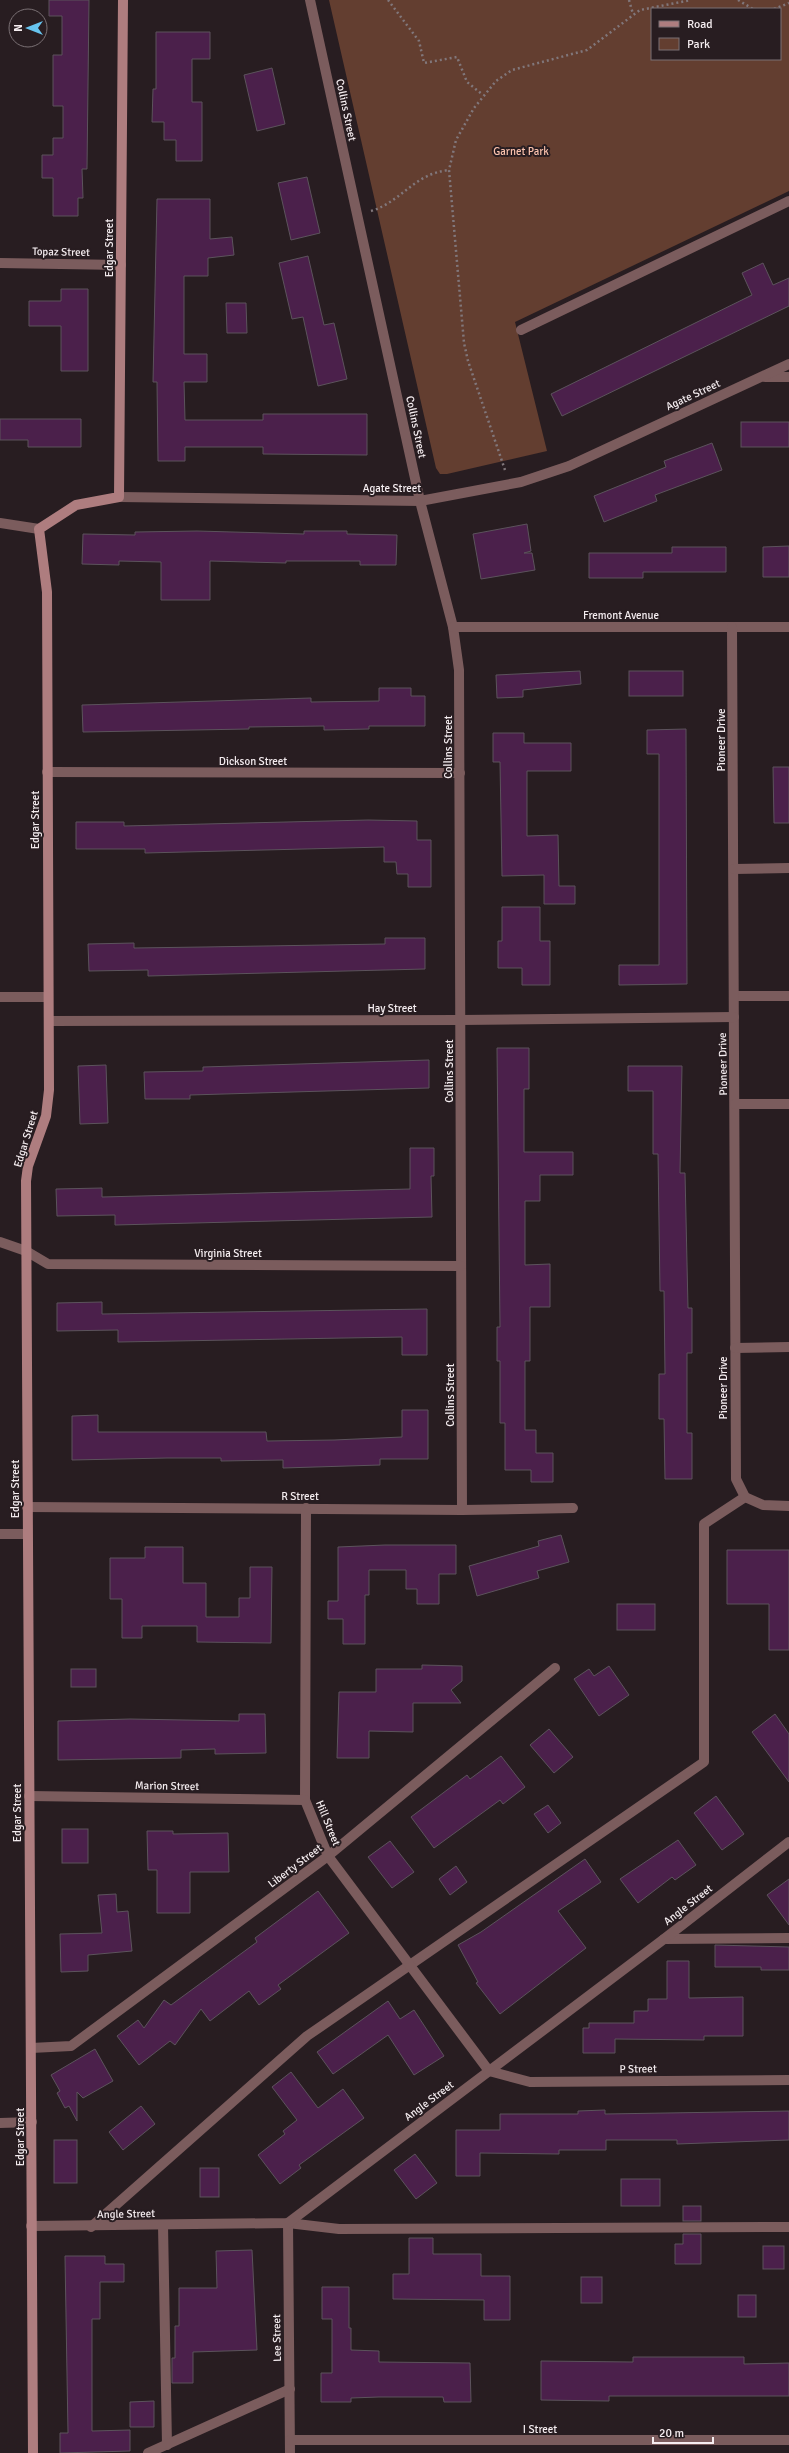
<svg xmlns="http://www.w3.org/2000/svg" width="789" height="2453" font-family="Signika,sans-serif">
<style>
.green{fill:#633e30;fill-rule:evenodd}
.building{fill:#4b204b;stroke:#5c535c}
.lines{fill:none;stroke-linecap:round;stroke-linejoin:round}
.path{stroke:#81777b;stroke-width:2.5;stroke-dasharray:2 3;stroke-linecap:butt}
.lane{stroke:#7b5c5d;stroke-width:10}
.street{stroke:#7b5c5d;stroke-width:10}
.secondary{stroke:#ae7d7f;stroke-width:10}
.labels{text-anchor:middle;dominant-baseline:central;stroke-width:4;stroke-linejoin:round;paint-order:stroke}
.street-label{font-size:11px;fill:#f5edf0;stroke:#281d21}
.park-label{font-size:11px;fill:#fbc2ad;stroke:#281d21}
</style>
<rect width="100%" height="100%" fill="#281d21"/>
<path class="green" d="M329,0H789V191L515,322L547,451L447,474H440L436,468ZM652,9H780V59H652Z"/>
<g class="building">
<polygon points="49,0 89,0 87,169 82,169 83,198 78,198 78,216 53,216 53,178 42,178 42,155 53,155 53,138 63,138 63,106 53,106 53,55 62,55 62,16 49,16"/>
<polygon points="156,32 210,32 210,59 192,59 192,102 202,102 202,161 176,161 176,140 164,140 164,122 152,122 153,89 156,89"/>
<polygon points="272,68 285,124 257,131 244,75"/>
<polygon points="307,177 320,233 291,240 278,183"/>
<polygon points="157,199 210,199 210,239 232,237 234,255 208,258 208,276 184,276 184,354 207,354 207,382 184,382 185,420 263,420 263,414 367,414 367,455 263,454 263,447 185,447 185,461 158,461 157,382 153,382"/>
<polygon points="308,256 324,325 334,323 347,379 318,386 303,317 292,319 279,263"/>
<polygon points="763,263 773,285 789,278 789,306 562,416 551,394 752,295 742,273"/>
<polygon points="61,289 88,289 88,371 61,371 61,326 29,326 29,301 61,301"/>
<polygon points="226,303 246,303 247,333 227,333"/>
<polygon points="0,419 81,419 81,447 28,447 28,440 0,440"/>
<rect x="741" y="422" width="48" height="25"/>
<polygon points="712,443 722,470 655,495 657,501 604,522 594,496 666,467 664,461"/>
<polygon points="527,524 531,551 524,553 532,553 535,570 481,579 473,534"/>
<polygon points="197,531 304,534 304,531 347,531 347,534 397,535 396,565 360,565 360,561 286,561 286,563 210,561 210,600 161,600 161,562 119,561 119,565 82,564 83,534 135,535 135,532"/>
<polygon points="789,546 789,577 763,577 763,547"/>
<polygon points="672,547 726,547 726,572 643,572 643,578 589,578 589,553 672,553"/>
<polygon points="580,671 581,684 523,690 523,697 497,698 496,675"/>
<rect x="629" y="671" width="54" height="25"/>
<polygon points="379,688 411,688 411,696 425,696 425,726 369,726 369,729 324,730 324,726 249,727 249,729 83,732 82,705 311,698 311,702 379,701"/>
<polygon points="686,729 687,984 619,985 619,965 659,965 659,754 647,754 647,730"/>
<polygon points="493,733 524,733 524,743 571,743 571,771 527,771 527,836 558,835 559,886 575,886 575,904 544,904 544,875 502,876 500,762 493,762"/>
<polygon points="773,767 789,767 789,823 774,823"/>
<polygon points="368,820 417,821 417,840 431,840 431,887 408,887 408,874 397,874 396,862 384,862 384,847 145,853 145,849 76,849 76,822 124,822 124,826"/>
<polygon points="502,907 540,907 540,941 550,941 550,985 522,985 522,968 498,968 498,941 502,941"/>
<polygon points="385,938 425,938 425,969 148,976 148,970 89,971 88,944 134,943 134,948 204,947 385,944"/>
<polygon points="497,1048 529,1048 529,1089 524,1089 524,1152 573,1152 573,1175 540,1175 540,1201 525,1201 525,1265 550,1264 550,1307 530,1307 530,1361 525,1361 525,1430 536,1430 536,1453 553,1453 553,1482 531,1482 531,1470 505,1470 505,1423 500,1423 500,1361 497,1361 497,1327 500,1327"/>
<polygon points="429,1060 429,1088 190,1095 190,1099 145,1099 144,1072 203,1071 203,1067"/>
<polygon points="106,1065 108,1123 80,1124 78,1066"/>
<polygon points="628,1066 682,1066 680,1173 685,1173 688,1308 692,1308 692,1353 687,1353 687,1433 692,1433 692,1479 665,1479 664,1419 659,1419 659,1374 665,1374 664,1291 660,1291 658,1154 653,1154 653,1091 628,1091"/>
<polygon points="410,1148 434,1148 434,1176 431,1176 432,1217 115,1225 115,1215 57,1216 56,1189 102,1188 102,1197 410,1189"/>
<polygon points="102,1302 102,1314 427,1309 427,1355 402,1355 402,1337 118,1342 118,1330 57,1331 57,1303"/>
<polygon points="402,1410 428,1410 428,1459 380,1459 380,1465 283,1468 283,1460 221,1461 221,1458 167,1458 72,1460 72,1416 98,1415 98,1432 266,1432 267,1441 334,1440 402,1437"/>
<polygon points="561,1535 569,1562 537,1571 539,1578 477,1596 469,1566 539,1546 538,1541"/>
<polygon points="385,1545 456,1545 456,1574 439,1574 439,1604 417,1604 417,1589 406,1589 406,1570 369,1570 369,1595 365,1595 365,1644 343,1644 343,1619 328,1619 328,1601 338,1601 338,1547"/>
<polygon points="145,1547 183,1547 183,1583 206,1583 206,1617 239,1617 239,1598 250,1598 250,1567 272,1567 271,1643 197,1642 197,1626 142,1626 142,1638 122,1638 122,1599 110,1599 110,1558 145,1558"/>
<polygon points="727,1550 789,1550 789,1650 769,1650 769,1604 727,1604"/>
<rect x="617" y="1604" width="38" height="26"/>
<polygon points="422,1665 462,1666 462,1681 451,1690 461,1703 413,1703 413,1732 369,1731 369,1758 337,1758 339,1692 376,1692 376,1669 422,1669"/>
<polygon points="609,1666 629,1695 599,1716 574,1679 589,1669 594,1676"/>
<rect x="71" y="1669" width="25" height="18"/>
<polygon points="239,1714 265,1714 266,1753 215,1754 215,1749 181,1750 181,1758 58,1760 58,1721 130,1719 239,1721"/>
<polygon points="775,1714 789,1734 789,1782 752,1732"/>
<polygon points="549,1729 573,1757 554,1773 530,1745"/>
<polygon points="501,1756 525,1787 503,1804 500,1800 434,1848 411,1817 467,1775 470,1779"/>
<polygon points="716,1796 744,1834 722,1850 694,1813"/>
<polygon points="548,1805 561,1823 548,1833 534,1814"/>
<rect x="62" y="1829" width="26" height="34"/>
<polygon points="147,1831 173,1831 173,1834 228,1833 229,1872 190,1872 190,1913 157,1913 157,1870 148,1870"/>
<polygon points="678,1840 696,1865 675,1880 672,1877 638,1903 620,1879"/>
<polygon points="390,1841 414,1872 392,1888 368,1857"/>
<polygon points="585,1859 601,1882 558,1911 586,1948 500,2014 476,1983 478,1982 458,1945 481,1932"/>
<polygon points="456,1866 467,1882 450,1895 439,1879"/>
<polygon points="789,1879 789,1925 767,1895"/>
<polygon points="318,1891 349,1933 278,1985 281,1989 259,2005 249,1991 210,2021 201,2009 175,2045 170,2041 139,2065 117,2036 138,2020 144,2028 164,2000 171,2005 257,1942 255,1938"/>
<polygon points="116,1894 117,1912 128,1911 132,1951 88,1955 88,1971 61,1972 60,1934 102,1933 98,1895"/>
<polygon points="715,1945 789,1947 789,1970 761,1970 761,1967 715,1967"/>
<polygon points="667,1961 689,1961 689,1998 743,1997 743,2036 704,2036 704,2040 615,2039 615,2053 583,2053 583,2028 589,2028 589,2023 634,2023 634,2011 648,2011 648,1999 667,1999"/>
<polygon points="388,2001 400,2019 414,2010 444,2056 414,2075 388,2035 333,2074 317,2052"/>
<polygon points="95,2049 113,2081 83,2098 77,2092 77,2121 69,2106 65,2108 57,2093 60,2091 51,2075"/>
<polygon points="291,2072 318,2108 343,2089 364,2118 299,2165 301,2168 280,2184 258,2155 285,2134 283,2131 297,2120 272,2087"/>
<polygon points="141,2106 155,2124 123,2150 109,2132"/>
<polygon points="605,2110 605,2114 789,2111 789,2140 677,2144 677,2140 606,2140 606,2150 559,2150 559,2154 480,2153 480,2176 456,2176 456,2130 500,2130 500,2114 578,2114 578,2111"/>
<rect x="54" y="2140" width="23" height="43"/>
<polygon points="415,2154 437,2183 416,2199 394,2170"/>
<rect x="200" y="2168" width="19" height="29"/>
<rect x="621" y="2179" width="39" height="27"/>
<rect x="683" y="2206" width="18" height="15"/>
<polygon points="683,2234 701,2234 701,2264 675,2264 675,2244 683,2244"/>
<polygon points="409,2238 433,2238 433,2254 481,2254 481,2276 510,2276 510,2320 484,2320 484,2300 393,2299 393,2274 409,2274"/>
<rect x="763" y="2246" width="21" height="23"/>
<polygon points="252,2250 257,2350 193,2352 193,2383 172,2383 172,2358 175,2358 175,2326 179,2326 179,2288 217,2288 216,2251"/>
<polygon points="65,2256 105,2256 105,2264 124,2264 124,2282 100,2282 100,2319 92,2319 92,2431 130,2430 130,2451 60,2453 60,2433 68,2433"/>
<rect x="581" y="2277" width="21" height="26"/>
<polygon points="322,2287 349,2287 349,2328 351,2328 351,2350 379,2351 379,2362 470,2363 471,2402 444,2402 443,2397 379,2397 351,2398 351,2402 321,2402 321,2373 332,2373 332,2319 322,2319"/>
<rect x="738" y="2295" width="18" height="22"/>
<polygon points="633,2357 744,2357 744,2364 789,2363 789,2396 609,2396 609,2401 541,2400 541,2361 633,2362"/>
<polygon points="154,2401 154,2427 130,2427 130,2402"/>
</g>
<g class="lines">
<g class="path">
<polyline points="388,0 419,41 424,63 457,57 467,82 483,95"/>
<polyline points="629,0 633,14"/>
<polyline points="738,0 753,9"/>
<polyline points="774,9 789,3"/>
<path d="M371,211C403,201 413,174 449,170"/>
<polyline points="505,470 468,361 464,343 449,170 456,140 474,108 496,81 512,70 587,50 640,10 691,0"/>
</g>
<g class="lane">
<polyline points="521,330 789,201"/>
<polyline points="734,996 789,996"/>
<polyline points="0,1534 27,1534"/>
<polyline points="664,1939 789,1938"/>
<polyline points="288,2223 339,2229 789,2227"/>
<polyline points="163,2225 167,2445"/>
<polyline points="91,2227 307,2036 704,1762 704,1524 745,1497"/>
<polyline points="148,2453 290,2389"/>
</g>
<g class="street">
<polyline points="310,0 420,501 453,627 459,670 462,1510"/>
<polyline points="0,263 121,265"/>
<polyline points="765,377 789,377"/>
<polyline points="119,497 420,501 521,482 569,466 789,364"/>
<polyline points="0,523 39,529"/>
<polyline points="453,627 789,627"/>
<polyline points="732,627 736,1479 745,1497 763,1505 789,1506"/>
<polyline points="47,772 460,773"/>
<polyline points="734,869 789,868"/>
<polyline points="0,997 48,997"/>
<polyline points="49,1021 461,1020 734,1017"/>
<polyline points="735,1104 789,1104"/>
<polyline points="0,1242 26,1251 48,1264 461,1266"/>
<polyline points="735,1348 789,1347"/>
<polyline points="27,1507 462,1510 573,1508"/>
<polyline points="306,1508 305,1800 328,1856 489,2071 530,2082 789,2080"/>
<polyline points="29,1796 305,1800"/>
<polyline points="31,2048 71,2046 328,1856 555,1668"/>
<polyline points="0,2123 32,2122"/>
<polyline points="288,2223 290,2453"/>
<polyline points="31,2226 288,2223 664,1939 789,1842"/>
<polyline points="290,2440 789,2440"/>
</g>
<polyline class="secondary" points="33,2453 26,1181 28,1166 46,1116 49,1090 47,592 39,529 76,505 119,497 123,0"/>
</g>
<g class="labels">
<g class="street-label">
<text transform="translate(346 110) rotate(78)">Collins Street</text>
<text transform="translate(109 248) rotate(-90)">Edgar Street</text>
<text transform="translate(61 252) rotate(1)">Topaz Street</text>
<text transform="translate(693 395) rotate(-25)">Agate Street</text>
<text transform="translate(416 427) rotate(78)">Collins Street</text>
<text x="392" y="488">Agate Street</text>
<text x="621" y="615">Fremont Avenue</text>
<text transform="translate(721 740) rotate(-90)">Pioneer Drive</text>
<text transform="translate(448 747) rotate(-90)">Collins Street</text>
<text x="253" y="761">Dickson Street</text>
<text transform="translate(35 820) rotate(-90)">Edgar Street</text>
<text x="392" y="1008">Hay Street</text>
<text transform="translate(723 1064) rotate(-91)">Pioneer Drive</text>
<text transform="translate(449 1071) rotate(-90)">Collins Street</text>
<text transform="translate(26 1139) rotate(-73)">Edgar Street</text>
<text x="228" y="1253">Virginia Street</text>
<text transform="translate(723 1388) rotate(-90)">Pioneer Drive</text>
<text transform="translate(450 1395) rotate(-90)">Collins Street</text>
<text transform="translate(15 1489) rotate(-90)">Edgar Street</text>
<text x="300" y="1496">R Street</text>
<text transform="translate(167 1786) rotate(1)">Marion Street</text>
<text transform="translate(17 1813) rotate(-90)">Edgar Street</text>
<text transform="translate(328 1823) rotate(68)">Hill Street</text>
<text transform="translate(295 1866) rotate(-37)">Liberty Street</text>
<text transform="translate(688 1905) rotate(-38)">Angle Street</text>
<text transform="translate(638 2069) rotate(-1)">P Street</text>
<text transform="translate(429 2101) rotate(-37)">Angle Street</text>
<text transform="translate(20 2137) rotate(-90)">Edgar Street</text>
<text transform="translate(126 2214) rotate(-1)">Angle Street</text>
<text transform="translate(277 2338) rotate(-91)">Lee Street</text>
<text x="540" y="2429">I Street</text>
</g>
<g class="park-label">
<text x="521" y="151">Garnet Park</text>
</g>
</g>
<rect x="651" y="8" width="130" height="52" fill="#281d21" stroke="#7a7074"/>
<rect x="659" y="21" width="20" height="6" fill="#ae7d7f" stroke="#7a7074"/>
<text x="687" y="28" font-size="12" fill="#f5edf0">Road</text>
<rect x="659" y="38" width="20" height="12" fill="#633e30" stroke="#7a7074"/>
<text x="687" y="48" font-size="12" fill="#f5edf0">Park</text>
<g transform="translate(28 28) rotate(270)"><circle r="19" fill="#281d21" stroke="#7a7074"/>
<path d="M0-3L7 15L0 10L-7 15Z" fill="#67c4ef"/>
<text y="-6" font-size="11" font-weight="bold" text-anchor="middle" fill="#f5edf0">N</text>
</g>
<path d="M653 2437v6h60v-6" fill="none" stroke="#f5edf0" stroke-width="2"/>
<text x="659" y="2437" font-size="12" fill="#f5edf0" stroke="#281d21" stroke-width="3" paint-order="stroke">20 m</text>
</svg>
